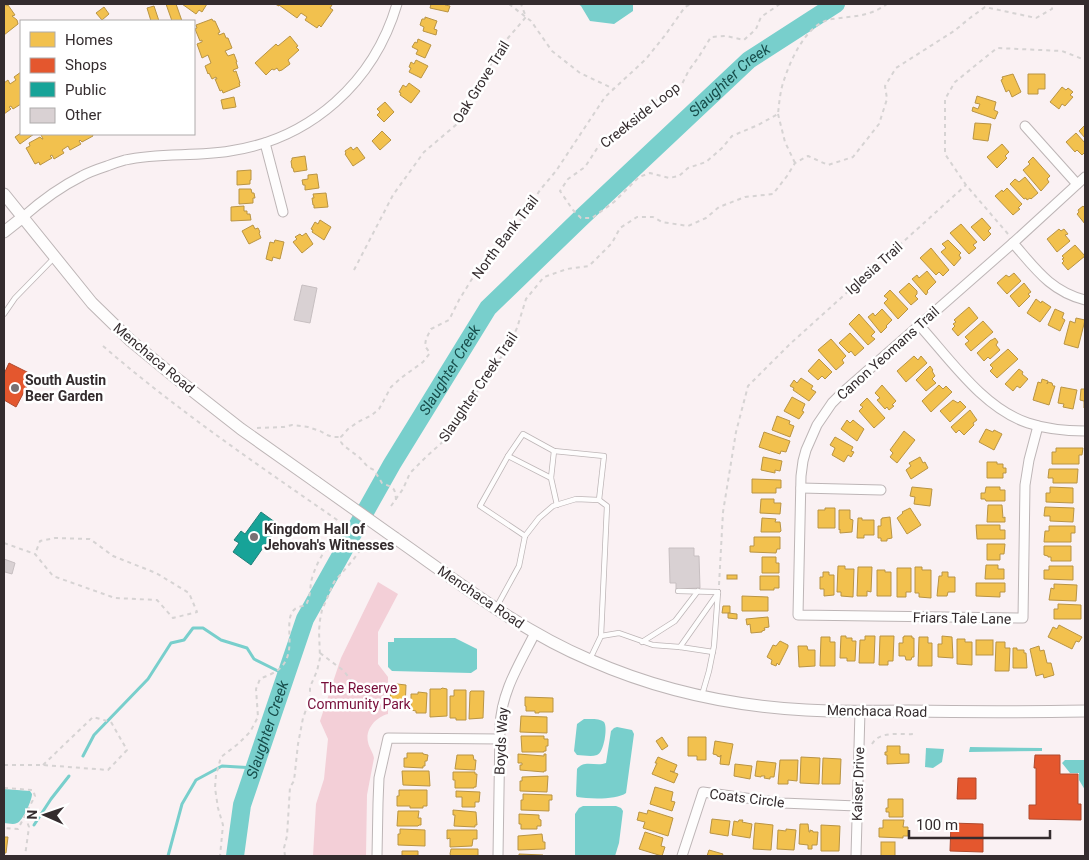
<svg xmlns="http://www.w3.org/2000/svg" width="1089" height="860" font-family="Roboto,sans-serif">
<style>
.green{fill:#f3cfd7}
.water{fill:#78cfcc}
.homes{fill:#f2c14e;stroke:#b99444}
.shops{fill:#e4572e;stroke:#af4a2e}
.public{fill:#17a398;stroke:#207f78}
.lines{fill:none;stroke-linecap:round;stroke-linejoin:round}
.stream{stroke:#78cfcc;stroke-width:3}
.river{stroke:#78cfcc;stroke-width:18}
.building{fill:#d9d1d3;stroke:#c7bfc1}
.lane-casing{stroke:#bdb5b6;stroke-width:6}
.street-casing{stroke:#bdb5b6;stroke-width:11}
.secondary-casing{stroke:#bdb5b6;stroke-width:13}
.path{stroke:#d6d3d3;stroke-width:2;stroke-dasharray:4 4;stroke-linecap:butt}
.lane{stroke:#fefdfd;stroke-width:4.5}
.street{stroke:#fefdfd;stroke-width:9}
.secondary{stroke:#fefdfd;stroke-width:11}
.secondary-bridge-casing{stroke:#bdb5b6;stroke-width:13;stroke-linecap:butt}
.secondary-bridge{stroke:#fefdfd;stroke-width:11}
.poi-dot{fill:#797173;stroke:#fff;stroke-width:2}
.labels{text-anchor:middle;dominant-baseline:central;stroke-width:5;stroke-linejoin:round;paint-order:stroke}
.street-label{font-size:14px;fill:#342c2e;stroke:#fff}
.poi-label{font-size:14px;font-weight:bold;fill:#342c2e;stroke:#fff;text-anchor:start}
.park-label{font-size:14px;fill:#770d39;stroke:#fff}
.water-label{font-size:15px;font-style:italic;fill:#174d4b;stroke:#fff}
</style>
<rect width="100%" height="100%" fill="#faf1f3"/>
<path class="green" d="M378,582L398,594L378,632V664L388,677V714C376,717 365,729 368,742C369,748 373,752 374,758L367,795L366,856H313L316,804L324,779L328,739L320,721L341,658Z"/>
<g class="water">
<polygon points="578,4 633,4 633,11 614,24 590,21 581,6"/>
<polygon points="394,638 455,638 477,649 477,669 471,673 392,671 388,667 388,642 394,642"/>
<path d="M584,719C589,719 600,718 604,722C608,727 604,753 597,755C591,757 583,755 577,755L574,751L577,724Z"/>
<path d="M617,727L632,730L634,734L626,793C617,800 589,799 577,797L576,795L577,769C584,759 596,767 606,763L611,731L614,728Z"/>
<polygon points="970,747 1042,748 1042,751 969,752"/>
<polygon points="926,748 944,749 942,762 933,768 925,767"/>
<polygon points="1065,760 1085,760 1085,790 1079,780 1079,773 1070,773 1062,763"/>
<path d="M4,789L30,791L32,794C32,800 23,821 17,823C13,825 8,823 4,823Z"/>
<polygon points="583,806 616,806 621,808 623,811 619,843 615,856 575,856 575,814 579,808"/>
</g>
<g class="homes">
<polygon points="4,4 7,6 8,5 15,15 12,16 17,20 18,24 4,35"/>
<polygon points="166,4 176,4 182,21 172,21"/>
<polygon points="182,4 207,4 202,12 199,10 196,14"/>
<polygon points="275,4 330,4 332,5 330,8 333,10 321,27 319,25 317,28 305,20 307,17 301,13 297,18 279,5 279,6"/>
<polygon points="431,4 445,4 445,5 450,6 448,12 430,8"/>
<polygon points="154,6 159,21 151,21 147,8"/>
<polygon points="104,7 109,14 102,20 96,13"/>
<polygon points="425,17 437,21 434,29 437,30 436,35 423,31 424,27 420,25 422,19 425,19"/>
<polygon points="212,19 213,21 215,21 220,32 218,33 219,35 224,33 226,38 228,38 232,48 225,51 228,56 234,54 237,62 236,62 238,68 233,70 234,72 236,71 240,83 239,83 240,86 223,93 222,90 220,91 215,79 217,79 216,77 212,79 209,73 208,74 205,66 211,63 208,55 202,58 197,44 202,42 202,40 200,41 195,29 197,28 196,25"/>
<polygon points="290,36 298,46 296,47 299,50 288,60 290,64 282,70 279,71 277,68 274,70 272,69 266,75 255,63 276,44 278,46"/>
<polygon points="418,39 431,45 425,58 416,54 418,50 412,47 415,42 417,43"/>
<polygon points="416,60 428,66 421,78 409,72 411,68 409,67 411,62 414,64"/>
<polygon points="21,72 21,104 13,109 11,106 9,107 11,109 4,114 4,83 8,80 10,84 16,80 14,77"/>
<polygon points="1013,74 1021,92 1012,97 1009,90 1006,92 1001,80 1003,79 1002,77"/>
<polygon points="1028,74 1045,74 1045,89 1038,89 1038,94 1028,94"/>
<polygon points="409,83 420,91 411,103 400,95 401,93 399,92 403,85 406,87"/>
<polygon points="1062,87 1066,90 1068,88 1073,92 1070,95 1073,97 1065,106 1062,104 1059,109 1050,102"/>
<polygon points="977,96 996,102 994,110 998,112 995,119 972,111 973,107 978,109 980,104 975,103"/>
<polygon points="234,97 236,107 223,109 221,100"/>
<polygon points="385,102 394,112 384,122 377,115 380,112 377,109"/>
<polygon points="975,123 991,124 988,141 973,139"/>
<polygon points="1085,125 1085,138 1079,131"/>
<polygon points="382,131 391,140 380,150 372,141"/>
<polygon points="21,133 21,134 34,134 20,144 15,137"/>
<polygon points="1076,133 1085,143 1085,152 1082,155 1077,150 1075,152 1066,142"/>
<polygon points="44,134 92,134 93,136 82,142 80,140 79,141 81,144 70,150 68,146 62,150 64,153 54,159 52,155 50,156 52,158 40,165 39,162 35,164 26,148 30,146 29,143 40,137 42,139 43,139 41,135"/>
<polygon points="1002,144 1009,152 1005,156 1007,158 997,168 987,157"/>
<polygon points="351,147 353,150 357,147 365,158 353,166 345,154 346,153 345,151"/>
<polygon points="305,156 307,170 294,172 293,168 292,168 291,161 292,160 292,158"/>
<polygon points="1033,157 1050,176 1047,179 1049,182 1041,191 1023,170 1030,164 1028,162"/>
<polygon points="251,170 251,180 250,180 250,184 237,185 237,171"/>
<polygon points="317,174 319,188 305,190 305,185 303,185 302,180 308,179 308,175"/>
<polygon points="1025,177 1038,193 1031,199 1030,198 1027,200 1026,198 1024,199 1010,184 1015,179 1019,182"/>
<polygon points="1007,188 1022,204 1018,208 1020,209 1013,215 995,196 1002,190 1003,192"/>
<polygon points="239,189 251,189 252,193 254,193 255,198 253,198 253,203 239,204"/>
<polygon points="326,193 328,207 314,208 314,205 313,205 312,198 314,198 313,194"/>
<polygon points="244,206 244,211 247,211 247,214 250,214 251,220 231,221 231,207"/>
<polygon points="1083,206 1085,208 1085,224 1077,214 1079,212 1078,210"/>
<polygon points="982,218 991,228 988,231 991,234 984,241 971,227"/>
<polygon points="320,220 331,227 324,240 312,232 313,230 311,229 315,222 318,224"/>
<polygon points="961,224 977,242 973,245 976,248 969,254 950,233"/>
<polygon points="253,225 255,229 258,228 260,232 259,233 261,238 249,244 242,231"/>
<polygon points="1059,229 1061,231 1064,229 1068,234 1065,235 1070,241 1057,252 1047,239"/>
<polygon points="306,233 313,244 302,253 293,242 297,239 295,237 300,234 302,236"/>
<polygon points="275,240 284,242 280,259 273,257 272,261 266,259 270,242 274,243"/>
<polygon points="948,240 961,253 959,255 961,258 954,266 941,252 946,248 942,244"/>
<polygon points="1075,245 1085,256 1068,270 1062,263 1064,261 1062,259 1064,258 1062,256"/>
<polygon points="931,248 949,270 943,276 939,272 936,275 920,258"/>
<polygon points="927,271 936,282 927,291 928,292 926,295 912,279 917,275 919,278"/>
<polygon points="1014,273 1021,281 1007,294 997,283 1006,275 1009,277"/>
<polygon points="909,283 917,291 917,294 915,296 918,299 911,305 899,292"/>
<polygon points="1024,283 1031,292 1028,294 1030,296 1019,307 1010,296"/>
<polygon points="890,290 908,309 898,319 884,303 888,299 884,296"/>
<polygon points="1036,299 1041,303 1042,301 1051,307 1040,322 1027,313"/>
<polygon points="969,307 978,318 958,336 952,329 955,326 953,324 956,322 954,320"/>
<polygon points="882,309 892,320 886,326 887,327 881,333 868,317 873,313 875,316"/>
<polygon points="1055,309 1064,313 1062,318 1065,320 1060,331 1048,325"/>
<polygon points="859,314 875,332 871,336 875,339 868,345 849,324"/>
<polygon points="1076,318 1085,320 1078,348 1064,344 1070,321 1075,323"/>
<polygon points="983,321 993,332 971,351 965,344 969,341 965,337"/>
<polygon points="850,333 864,348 855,356 851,351 849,353 839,343"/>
<polygon points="995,338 998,342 996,345 1000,350 990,359 988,357 984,361 977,353 991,340 992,340"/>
<polygon points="831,339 846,356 842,360 844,363 836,370 818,350"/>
<polygon points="1008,349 1018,359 997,378 990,371 993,368 990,365"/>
<polygon points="914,356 918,360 921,356 927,363 906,382 897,371"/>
<polygon points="819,359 832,372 825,379 822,376 818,380 808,371"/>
<polygon points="930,366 933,370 932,371 935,376 932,379 936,383 926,391 916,380"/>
<polygon points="1019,369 1023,372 1022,374 1028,379 1020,388 1017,386 1013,391 1005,384"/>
<polygon points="801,378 813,386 811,389 816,392 809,401 793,390 794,388 790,386 794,380 797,383"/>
<polygon points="1042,379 1048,381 1047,384 1048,382 1052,383 1053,386 1055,386 1049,405 1033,400 1038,382 1041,383"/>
<polygon points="882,385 896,401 892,405 894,406 889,410 887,407 885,409 877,400 880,398 875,393"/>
<polygon points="939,385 943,389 946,386 952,392 931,412 922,401"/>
<polygon points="1061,387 1077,390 1073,409 1063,407 1064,404 1058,403"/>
<polygon points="1081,389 1085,389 1085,408 1084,408 1084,401 1080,400"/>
<polygon points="792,397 805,404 802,411 804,412 799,419 784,411"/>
<polygon points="867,398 885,418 874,428 859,411 863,407 860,405"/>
<polygon points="953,400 958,403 960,401 966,407 950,422 940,411"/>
<polygon points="970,410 977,420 973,423 974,425 964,435 959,430 956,433 951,427"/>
<polygon points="777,416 790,421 789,424 794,426 790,437 772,430"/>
<polygon points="847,420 850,423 853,420 864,429 857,441 841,429"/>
<polygon points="986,429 993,432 994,430 1002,434 994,450 979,442"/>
<polygon points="904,431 915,440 897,463 890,457 893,453 890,450"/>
<polygon points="764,432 790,441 786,452 781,451 780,454 759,447"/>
<polygon points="835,437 853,447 851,451 854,452 851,457 848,455 844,462 832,455 835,448 830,445"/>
<polygon points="1056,448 1083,448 1082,455 1079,455 1079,464 1052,464 1052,452 1056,452"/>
<polygon points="763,457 782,461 780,471 775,470 775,473 761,470"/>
<polygon points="920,457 923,463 925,462 928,468 911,479 906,470 911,466 909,463"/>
<polygon points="987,462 997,462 997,464 1003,464 1003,468 1006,468 1006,473 1003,473 1003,478 987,478"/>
<polygon points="1049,469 1078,469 1077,483 1053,483 1053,478 1048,478"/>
<polygon points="752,479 781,480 781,488 776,488 776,493 752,493"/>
<polygon points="912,487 932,489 930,506 914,504 915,497 910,496"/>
<polygon points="986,487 1000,487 1000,490 1005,490 1005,501 986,501 985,499 981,499 981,493 985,493"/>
<polygon points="1050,487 1073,488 1073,503 1046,502 1046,493 1050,493"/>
<polygon points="761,499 774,499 774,503 781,503 780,514 760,513"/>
<polygon points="988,505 1002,505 1003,518 1005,517 1005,522 987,522"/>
<polygon points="1045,507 1074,508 1073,522 1050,521 1050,516 1044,516"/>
<polygon points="825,508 835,508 835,528 818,528 818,510 825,510"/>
<polygon points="910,508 921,525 907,534 897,518 903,513 902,512"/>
<polygon points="839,510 850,510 850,519 853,520 852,532 840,533 840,529 839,530"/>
<polygon points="890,517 892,538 887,539 887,541 881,541 881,538 878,538 878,526 881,526 881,519 882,519 882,518"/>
<polygon points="762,518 776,519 775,522 780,522 781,531 780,532 761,532"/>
<polygon points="858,518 862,518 862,520 874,520 874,535 864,535 864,538 857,538"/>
<polygon points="976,525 1000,525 1000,530 1005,530 1005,539 977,539"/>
<polygon points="1049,526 1075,526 1075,533 1071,533 1071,542 1044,542 1045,531 1049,531"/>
<polygon points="754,537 780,537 780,549 777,549 776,553 750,552 750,546 754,546"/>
<polygon points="987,544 1005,544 1004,554 1000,554 1000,560 987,560"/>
<polygon points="1044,546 1071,546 1071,561 1051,561 1051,557 1048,557 1048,556 1044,555"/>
<polygon points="762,557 776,557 776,563 779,563 779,573 762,573"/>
<polygon points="986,565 998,565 998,569 1004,569 1004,579 985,579"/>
<polygon points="838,566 845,566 845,569 854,569 853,597 841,596 841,592 837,592"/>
<polygon points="1049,566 1073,566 1073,580 1044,579 1044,570 1049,570"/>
<polygon points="858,567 872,567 871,592 867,591 867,596 857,596"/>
<polygon points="915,567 922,567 922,570 931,570 931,598 919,597 919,593 915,593"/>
<polygon points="897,568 911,568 911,592 906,592 906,597 897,597"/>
<polygon points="877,570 885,570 885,572 891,572 891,596 877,596"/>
<polygon points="823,572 829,572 829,575 834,575 834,595 824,596 824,589 820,589 820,577 823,577"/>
<polygon points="942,572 948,572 948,577 955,577 955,592 948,592 947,596 937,596 939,576 942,576"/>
<rect x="727" y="575" width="10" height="4"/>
<polygon points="760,576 779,576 779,588 774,588 774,590 760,590"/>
<polygon points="976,583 1005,583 1005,592 1000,592 1000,597 976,596"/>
<polygon points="1054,584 1077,585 1076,601 1049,600 1051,588 1054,589"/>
<polygon points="742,596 768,597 768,611 742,611"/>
<polygon points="1058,604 1081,605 1081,619 1054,619 1054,609 1058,609"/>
<polygon points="723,606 730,606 730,613 722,613"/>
<polygon points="728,613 737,614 737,619 728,618"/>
<polygon points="768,617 769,627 764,628 765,630 762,631 762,632 751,633 750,624 747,625 746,619"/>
<polygon points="1059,625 1082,637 1079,642 1076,641 1072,649 1048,637 1053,627 1057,629"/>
<polygon points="841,636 846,636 846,638 852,638 852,641 856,641 855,661 847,661 847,658 840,658"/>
<polygon points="865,636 875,636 874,663 859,663 860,640 865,640"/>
<polygon points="880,636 894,636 893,661 888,661 888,665 879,665"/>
<polygon points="904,636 912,636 912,638 914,638 914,657 912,657 911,660 906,660 905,656 899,656 899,643 903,643 903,637 904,637"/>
<polygon points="942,636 952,637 953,658 938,657 938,644 942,644"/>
<polygon points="821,637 830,637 830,642 835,642 835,666 820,666"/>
<polygon points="919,637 928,637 928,643 932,643 932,666 918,666"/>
<polygon points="957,639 965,639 965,642 972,642 972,665 957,664"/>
<rect x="976" y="640" width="17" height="15"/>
<polygon points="780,641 788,645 788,647 779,665 777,663 776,666 771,664 772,660 767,657 773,645 776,646"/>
<polygon points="996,642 1005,642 1005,648 1010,648 1009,671 995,671"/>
<polygon points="798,646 807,646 808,650 815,650 815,666 799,667"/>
<polygon points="1039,646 1040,651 1044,650 1047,663 1051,663 1054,675 1044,678 1043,674 1036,676 1030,649"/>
<polygon points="1013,648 1017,648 1017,650 1024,650 1024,653 1026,653 1027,668 1013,668"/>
<polygon points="397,684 406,685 405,709 395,709 396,705 390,705 391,685"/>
<polygon points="442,688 447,689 447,716 430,717 430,689 441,689"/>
<polygon points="454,690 466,690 466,720 456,720 456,718 450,718 450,696 454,696"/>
<polygon points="471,691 484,691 483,718 469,719 470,692"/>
<polygon points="418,692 427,693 426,713 416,713 416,711 411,710 411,694 418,694"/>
<polygon points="525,697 553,698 553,712 539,712 539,713 535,713 535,711 526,711 526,706 525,706"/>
<polygon points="521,716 547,717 547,733 520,732"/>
<polygon points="521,736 544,736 544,739 548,739 548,746 546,746 546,751 544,751 544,752 522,752"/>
<polygon points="662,737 668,746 662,750 656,741"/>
<polygon points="688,737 706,737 706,760 697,760 697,756 688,756"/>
<polygon points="715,741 733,744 729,765 720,764 721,755 720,757 717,756 717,755 713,754"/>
<polygon points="887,746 900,746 900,754 909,754 909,763 887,764 887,755 885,755 885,752 887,752"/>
<polygon points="407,753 423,753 423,754 428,755 427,761 425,761 425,766 423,766 423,768 404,767 404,758 407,758"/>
<polygon points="518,754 544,756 544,754 546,754 546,771 544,771 544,772 520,770 520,765 522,765 522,763 518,763"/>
<polygon points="457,755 473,755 474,760 476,760 475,770 455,769"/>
<polygon points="658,757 677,765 674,772 670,771 678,774 674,783 652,774 657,763 655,763"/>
<polygon points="801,757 820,758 819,784 800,783"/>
<polygon points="823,758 841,759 840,784 822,784"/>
<polygon points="780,760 798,760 797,781 788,780 788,784 778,784"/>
<polygon points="757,761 776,763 774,777 770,777 770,779 764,778 765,776 761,776 761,777 755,776"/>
<polygon points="735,764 752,766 750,779 734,776"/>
<polygon points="402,771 429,771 430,786 403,785"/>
<polygon points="453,772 475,772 475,774 477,774 476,787 474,787 474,788 455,788 455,780 453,780"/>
<polygon points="548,776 547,792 520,791 520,781 522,781 522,777"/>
<polygon points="655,787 673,792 671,801 675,802 672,811 650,804"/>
<polygon points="399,790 427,790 427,806 423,806 423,808 410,808 410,806 397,806 397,796 399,796"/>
<polygon points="456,791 480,792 479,802 475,802 475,807 462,807 462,797 456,797"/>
<polygon points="523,794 552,795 552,800 549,800 549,811 521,810 521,800 523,800"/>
<polygon points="888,799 903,799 903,817 889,817 889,812 886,812 886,808 888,808"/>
<polygon points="453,810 476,812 477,825 475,825 475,827 454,826 455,815 453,815"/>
<polygon points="648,810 673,818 668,836 643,828 645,822 637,820 638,817 639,812 647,814"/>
<polygon points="398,811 419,811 418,818 421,818 421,825 419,825 418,826 397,826"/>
<polygon points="519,814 539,815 539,819 541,820 541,826 537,826 537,829 521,829 521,824 519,824"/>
<polygon points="712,819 730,821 728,836 710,833"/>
<polygon points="739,820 743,820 742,822 752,824 750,838 732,835 734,821 738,822"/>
<polygon points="883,820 904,820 903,827 908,827 908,836 903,836 903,838 879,837 879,828 883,828"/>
<polygon points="755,823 773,825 771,850 753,849"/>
<polygon points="800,824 808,824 809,832 810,832 810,830 813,831 813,832 818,832 817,845 812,845 812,849 808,849 808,845 799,844"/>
<polygon points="821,825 840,826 839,851 821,851"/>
<polygon points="400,829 425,830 425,846 398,845 398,834 400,834"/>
<polygon points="786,829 796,830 794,850 777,849 778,830 786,831"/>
<polygon points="447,830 477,830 477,839 473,839 472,846 450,847 450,838 447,839"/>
<polygon points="645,832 663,838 661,846 665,847 662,856 639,849"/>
<polygon points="542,834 543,842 545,842 545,849 518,850 518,836"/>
<polygon points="4,837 8,837 6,853 4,853"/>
<rect x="881" y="842" width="14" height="14"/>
<polygon points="451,849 478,849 478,856 451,856 450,854"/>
<polygon points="709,850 723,854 722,856 707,856"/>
<polygon points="402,851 418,851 418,856 399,856 402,856"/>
<polygon points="519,854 543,855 543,856 519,856"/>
</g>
<g class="shops">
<polygon points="9,363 33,375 16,407 4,400 4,374"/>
<polygon points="1035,755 1060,755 1060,774 1078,774 1078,804 1081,804 1081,820 1029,819 1029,805 1036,805 1036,768 1034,768"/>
<polygon points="958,778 976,778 976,799 957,799"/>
<polygon points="951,823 983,824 983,852 950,851"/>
</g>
<polygon class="public" points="261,512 279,525 251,565 233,552 239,543 234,540 241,531 245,534"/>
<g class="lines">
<g class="stream">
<polyline points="83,756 94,735 148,679 171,643 184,640 193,628 203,628 221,640 247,648 254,659 286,675"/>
<polyline points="34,825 51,799 69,776"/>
<polyline points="168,856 182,804 196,780 222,766 255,768"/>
</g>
<path class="river" id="s1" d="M235,856L242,805L305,619L392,464L488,308L581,218L749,60L836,4"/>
</g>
<g class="building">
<polygon points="302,285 317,288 310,323 294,320"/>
<polygon points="669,548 694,548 694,556 699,556 700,588 676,589 676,583 670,583"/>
<polygon points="4,559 15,563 12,574 5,572 4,573"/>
</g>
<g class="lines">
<defs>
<g id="lane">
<polyline points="4,314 15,298 54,258"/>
<polyline points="508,456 523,434 554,451 604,456 599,500"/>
<polyline points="551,478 554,451"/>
<polyline points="525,536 480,506 508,456 551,478 557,505"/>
<polyline points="678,591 718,592"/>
<polyline points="496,608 519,566 525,536 539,518 553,506 576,499 599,500 607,506 601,636 590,659"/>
<polyline points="601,636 619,633 653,645 680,647 713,652"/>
<polyline points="642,642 675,621 698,591"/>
<polyline points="680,647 718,593"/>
<polyline points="702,695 709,671 714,646 718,592"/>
</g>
<g id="street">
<polyline points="1025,126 1077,184"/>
<polyline points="265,143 283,212"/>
<path d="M23,217C41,201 60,187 82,176C89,172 98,169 107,166C112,164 118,162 125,160C159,152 195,157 230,151C311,139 374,82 397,4"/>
<path d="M1013,243C1035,268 1050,291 1085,300"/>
<path d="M919,325C950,359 983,408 1028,423C1046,429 1066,431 1085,431"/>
<polyline points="1038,426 1029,460 1025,485 1023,618 798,615 801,476 803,461 806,450 817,425 832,403 841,394 1013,243 1085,177"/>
<polyline points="801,488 881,490"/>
<polyline points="377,856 378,803 379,778 388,738 500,739"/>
<path d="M498,856L500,727C501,692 520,663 535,633"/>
<polyline points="682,856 703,792 782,803 857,806"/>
<polyline points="856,856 860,711"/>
</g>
<g id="secondary">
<polyline points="4,194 92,303 131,341 176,378 241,429 316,482"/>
<polyline points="4,232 23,217"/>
<path d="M395,538C458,582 519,630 590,660C658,690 732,706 806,710C840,712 874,711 908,711C967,712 1026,712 1085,711"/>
</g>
</defs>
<use href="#lane" class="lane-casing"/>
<use href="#street" class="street-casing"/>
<use href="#secondary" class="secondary-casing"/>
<g class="path">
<polyline points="509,4 531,21 552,51 580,73 614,89"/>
<path d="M780,4L761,17L756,29L744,40L726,36L711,37L698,58L689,70L682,84L652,103L613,132L598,147L585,167L568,179L560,191L573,210L581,218H592L614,202L639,177L650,173L669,178L679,176L688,168L706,162L722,148L732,136L758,125L778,114C779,104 780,93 783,83C790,61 806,23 832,19C853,16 869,17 887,4"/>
<polyline points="778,114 785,142 795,163"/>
<polyline points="1008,234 966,185 945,154 945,99 955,82 997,48 1062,51 1085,60"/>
<polyline points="354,270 393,195 424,152 457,124 502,45 526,17 521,4"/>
<path d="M103,346C178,411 261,467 343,524C332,541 319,556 313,575C309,586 312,593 306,605C303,606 297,607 295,609C281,620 300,653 278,670C273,674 266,676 260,679L256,689L258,717L250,732L238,744L221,757L216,775L215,788L218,808L223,825L220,856"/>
<polyline points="257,428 284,427 292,425 308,427 320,431 327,435 333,437 341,437"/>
<path d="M396,500C395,486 393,488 382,483L374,470L368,467L360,458L343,445L341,442V437L348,429L358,422L372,415L379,409L391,387L401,378L423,362L430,353L425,346L426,339L431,329L449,320L459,300L483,261L495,251L516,222L522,219L540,190L556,171L605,97L646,59L666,34L685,7L691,4"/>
<polyline points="391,506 403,489 410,473 427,456 446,439 460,419 469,402 489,376 509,345 517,328 526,299 544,277 567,269 589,266 612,243 620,228 637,217 653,217 662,222 688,226 706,218 719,207 745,197 773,194 787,176 795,163 808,156 828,165 853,157 879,124 887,99 885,86 896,68 954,31 970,18 985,7 1036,18 1052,9 1052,4"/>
<polyline points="4,543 35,554 53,576 115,598 157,600 173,618 197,612 189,593 156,573 113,556 90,539 55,538 40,541 35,554"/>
<polyline points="719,585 723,512 736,432 748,386 790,344 966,185"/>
<polyline points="320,653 344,671 355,686"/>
<path d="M872,744C880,730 901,735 915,734"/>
<polyline points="4,765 43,765 108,770 127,750 111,722 93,717 43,765"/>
<polyline points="4,788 33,790 35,796 18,829 4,828"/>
<polyline points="25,816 29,827 25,856"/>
<polyline points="285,856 284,848 287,836 290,787 294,781 298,744 303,718 310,699 310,687 317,671 320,658 319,631 320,620 322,610 334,582 353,560 364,545"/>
</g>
<use href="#lane" class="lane"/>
<use href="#street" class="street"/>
<use href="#secondary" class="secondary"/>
<defs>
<polyline id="secondary-bridge" points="316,482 395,538"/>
</defs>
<use href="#secondary-bridge" class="secondary-bridge-casing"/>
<use href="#secondary-bridge" class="secondary-bridge"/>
</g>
<g class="poi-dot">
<circle cx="15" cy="388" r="5"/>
<circle cx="254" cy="537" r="5"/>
</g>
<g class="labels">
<g class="street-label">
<text transform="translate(481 82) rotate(-58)">Oak Grove Trail</text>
<text transform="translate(640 115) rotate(-38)">Creekside Loop</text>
<text transform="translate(505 237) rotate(-53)">North Bank Trail</text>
<text transform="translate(874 268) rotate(-42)">Iglesia Trail</text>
<text transform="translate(888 353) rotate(-42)">Canon Yeomans Trail</text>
<text transform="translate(154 358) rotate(40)">Menchaca Road</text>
<text transform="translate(478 387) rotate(-56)">Slaughter Creek Trail</text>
<text transform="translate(481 597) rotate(34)">Menchaca Road</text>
<text transform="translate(962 618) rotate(1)">Friars Tale Lane</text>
<text transform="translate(877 711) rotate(1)">Menchaca Road</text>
<text transform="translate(501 741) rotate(-87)">Boyds Way</text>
<text transform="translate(858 784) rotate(-88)">Kaiser Drive</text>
<text transform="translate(747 798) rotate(7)">Coats Circle</text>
</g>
<g class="poi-label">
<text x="25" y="380">South Austin<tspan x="25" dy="16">Beer Garden</tspan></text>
<text x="264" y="529">Kingdom Hall of<tspan x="264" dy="16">Jehovah's Witnesses</tspan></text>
</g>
<g class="park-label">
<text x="359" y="688">The Reserve<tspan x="359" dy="16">Community Park</tspan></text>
</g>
<g class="water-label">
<text stroke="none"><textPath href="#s1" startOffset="941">Slaughter Creek</textPath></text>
<text stroke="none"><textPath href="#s1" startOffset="536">Slaughter Creek</textPath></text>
<text stroke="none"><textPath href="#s1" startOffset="131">Slaughter Creek</textPath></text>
</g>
</g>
<rect width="1089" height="860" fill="none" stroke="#342c2e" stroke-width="10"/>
<rect x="20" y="20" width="175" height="115" fill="#ffffff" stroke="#aeabab"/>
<rect x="30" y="32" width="25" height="15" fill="#f2c14e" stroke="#aeabab"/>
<text x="65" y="45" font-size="15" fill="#342c2e">Homes</text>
<rect x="30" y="58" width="25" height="15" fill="#e4572e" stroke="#aeabab"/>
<text x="65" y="70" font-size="15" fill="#342c2e">Shops</text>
<rect x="30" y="82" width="25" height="15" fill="#17a398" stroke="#aeabab"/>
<text x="65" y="95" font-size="15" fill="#342c2e">Public</text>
<rect x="30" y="108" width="25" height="15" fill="#d9d1d3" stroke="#aeabab"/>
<text x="65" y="120" font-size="15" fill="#342c2e">Other</text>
<g transform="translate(45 815) rotate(272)" stroke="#ffffff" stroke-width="4" paint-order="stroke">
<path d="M0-4L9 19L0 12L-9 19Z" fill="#342c2e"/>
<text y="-8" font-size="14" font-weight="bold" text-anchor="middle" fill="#342c2e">N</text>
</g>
<path d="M909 830v8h141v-8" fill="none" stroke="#342c2e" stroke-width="2.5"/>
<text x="916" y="830" font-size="15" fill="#342c2e" stroke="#ffffff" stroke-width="4" paint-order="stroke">100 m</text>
</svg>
